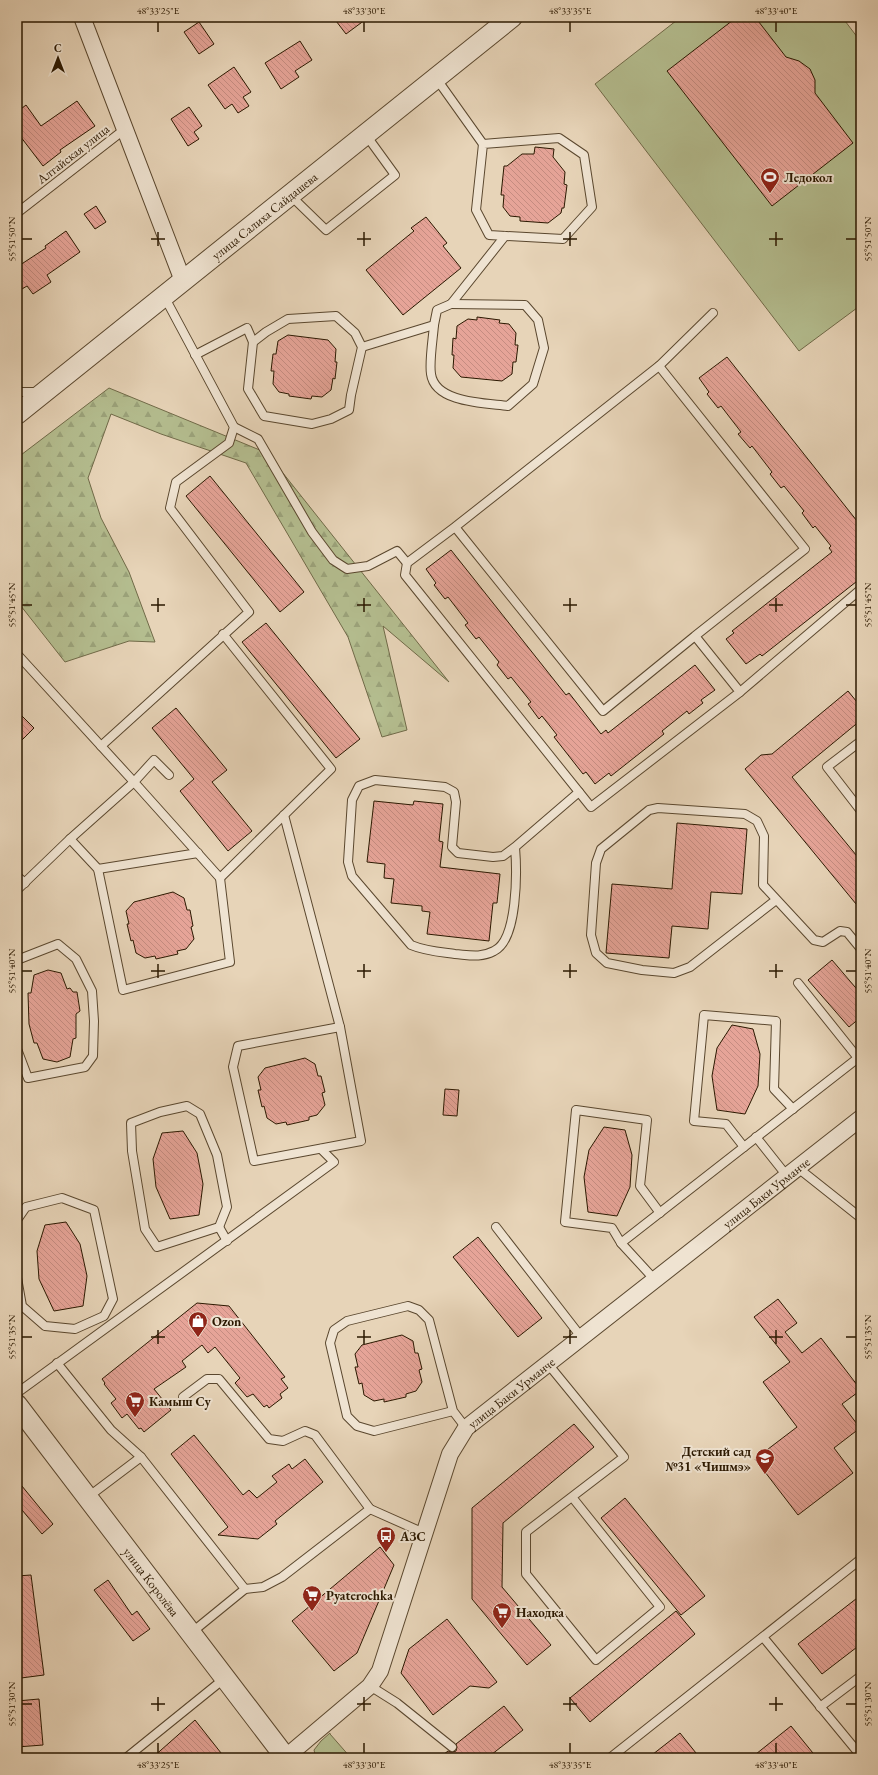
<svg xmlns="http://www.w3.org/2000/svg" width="878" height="1775" font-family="'EB Garamond',serif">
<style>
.grass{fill:#b4bd8f;stroke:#706a48}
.forest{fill:url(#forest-firs);stroke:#706a48}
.building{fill:url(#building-back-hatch);stroke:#2b1800}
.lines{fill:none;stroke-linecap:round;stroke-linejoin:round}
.service-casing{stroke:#5a472e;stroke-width:10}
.minor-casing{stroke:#5a472e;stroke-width:18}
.tertiary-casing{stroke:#5a472e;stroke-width:22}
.service{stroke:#efe3d1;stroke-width:8}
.minor{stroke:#efe3d1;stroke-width:16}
.tertiary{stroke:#efe3d1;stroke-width:20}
.ticks{fill:none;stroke:#2b1800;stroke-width:1.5}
.labels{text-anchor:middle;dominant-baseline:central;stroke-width:4;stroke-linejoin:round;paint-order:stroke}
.street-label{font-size:13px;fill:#2b1800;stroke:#efe3d1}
.poi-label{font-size:13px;font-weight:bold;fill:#2b1800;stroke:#efe3d1;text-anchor:start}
.neatline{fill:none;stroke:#2b1800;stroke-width:1.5}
.ticks-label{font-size:10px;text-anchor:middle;fill:#2b1800}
</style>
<defs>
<pattern id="forest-firs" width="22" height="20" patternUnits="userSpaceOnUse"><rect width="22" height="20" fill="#b4bd8f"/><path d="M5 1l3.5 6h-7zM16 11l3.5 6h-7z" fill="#9ba27a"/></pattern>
<pattern id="building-back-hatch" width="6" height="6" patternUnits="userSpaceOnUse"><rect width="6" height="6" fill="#e6a498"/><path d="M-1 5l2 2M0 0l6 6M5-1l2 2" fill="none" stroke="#c58c81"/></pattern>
</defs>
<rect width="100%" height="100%" fill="#e7d4b8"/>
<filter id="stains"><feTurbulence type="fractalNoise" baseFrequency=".005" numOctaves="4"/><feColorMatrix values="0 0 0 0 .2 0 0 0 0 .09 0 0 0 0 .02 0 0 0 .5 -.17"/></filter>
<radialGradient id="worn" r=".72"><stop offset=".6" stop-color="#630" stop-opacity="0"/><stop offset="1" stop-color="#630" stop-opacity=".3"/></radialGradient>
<g class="grass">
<polygon points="681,17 842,17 861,42 861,305 799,351 595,84"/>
<polygon points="330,1733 330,1734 351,1758 316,1758 314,1750 321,1741"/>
</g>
<polygon class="forest" points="109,388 267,453 449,682 383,626 407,730 382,737 348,637 246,463 161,434 111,414 88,478 101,518 129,572 155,642 129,641 65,662 17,601 17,458"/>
<g class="building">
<polygon points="333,17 369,17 346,34"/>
<polygon points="737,17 755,17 786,57 799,61 810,69 815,80 815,93 853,143 772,206 667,71"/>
<polygon points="199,22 214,44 199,54 184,32"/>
<polygon points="300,41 312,60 295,71 299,77 281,89 265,63"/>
<polygon points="234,67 251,92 243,97 249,106 238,113 232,104 225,109 208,85"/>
<polygon points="77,101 95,126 60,150 61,152 43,166 17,132 17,112 26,105 41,126"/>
<polygon points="189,107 202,126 194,132 199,139 188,146 171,119"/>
<polygon points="535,147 554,149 553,157 565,172 564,184 567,185 564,208 562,208 561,213 548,223 520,221 520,217 510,216 503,207 504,195 501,195 504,166 507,166 522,154 534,154"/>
<polygon points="96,206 106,222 95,229 84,214"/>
<polygon points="426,217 447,243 443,246 461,268 403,315 366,270 414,231 411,228"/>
<polygon points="66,231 80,252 47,275 51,282 33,294 27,286 17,292 17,267 46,248 45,246"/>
<polygon points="477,317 500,320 499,323 509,324 516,333 515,345 518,345 516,362 513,362 512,374 502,381 461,377 453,368 454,355 452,355 453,338 456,339 457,326 468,319 477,320"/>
<polygon points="288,335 328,340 336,349 335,362 337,362 335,379 333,378 331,390 322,397 312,396 311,399 289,396 289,394 279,392 273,384 274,371 271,371 273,354 276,354 278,341"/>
<polygon points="727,357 861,526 861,578 762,656 760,654 746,664 726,639 734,633 732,631 832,552 829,548 831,546 815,526 813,528 802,513 804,511 784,486 781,488 770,474 772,472 752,446 750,448 738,434 741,432 721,406 718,408 707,394 709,392 699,378"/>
<polygon points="210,476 304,592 280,612 186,496"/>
<polygon points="451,550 566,695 569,693 601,734 606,730 608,733 695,665 715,690 701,700 703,703 689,714 687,711 662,731 664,734 635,757 611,776 609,773 595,784 586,772 583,774 554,737 557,735 542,716 539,719 528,704 531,702 511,677 508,679 497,665 499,662 479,637 476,639 465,625 468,623 448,597 445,599 434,585 436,583 426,569"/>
<polygon points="266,623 360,739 336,758 242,642"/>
<polygon points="848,691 861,707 861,720 792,777 861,861 861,910 745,769 761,755 772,754"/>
<polygon points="176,708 227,770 212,782 252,831 228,851 180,791 194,779 152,728"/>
<polygon points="17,711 34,728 17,745"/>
<polygon points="374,801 413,805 414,801 443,804 439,841 443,842 440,867 500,874 497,903 493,903 489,941 427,934 430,912 422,911 422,906 391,903 394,879 384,878 385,864 367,862"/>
<polygon points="677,823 747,829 742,894 711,892 708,929 672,926 669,958 606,953 612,884 672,889"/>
<polygon points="173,892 184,898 187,910 190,910 193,926 191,927 194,939 186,949 177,951 178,954 156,959 155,956 145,958 136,953 133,940 131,941 127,924 129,924 126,911 134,902"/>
<polygon points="832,960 861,994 861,1017 849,1027 808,980"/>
<polygon points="48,970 61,973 67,989 70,988 73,992 77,992 80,1011 76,1014 76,1038 73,1039 70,1057 57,1062 43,1059 37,1043 34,1043 29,1024 28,993 31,993 34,975"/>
<polygon points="732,1025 753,1029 760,1054 758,1086 745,1114 717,1110 712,1076 717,1048"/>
<polygon points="305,1058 315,1064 318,1076 321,1076 325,1092 322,1093 325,1105 317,1115 309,1117 309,1120 287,1125 286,1122 276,1124 267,1118 264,1106 262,1107 258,1090 261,1090 258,1077 265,1068"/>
<polygon points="445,1089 459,1090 457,1116 443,1115"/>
<polygon points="604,1127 625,1130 632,1155 630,1187 617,1216 588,1212 584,1177 589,1150"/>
<polygon points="183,1131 197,1153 203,1184 199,1215 170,1219 156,1187 153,1159 162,1133"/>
<polygon points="66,1222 80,1244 87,1276 83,1306 54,1311 39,1279 37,1251 45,1225"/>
<polygon points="478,1237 542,1318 518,1337 453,1257"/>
<polygon points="778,1299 797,1323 785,1332 802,1353 821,1338 861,1390 842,1404 860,1428 834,1448 853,1473 798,1515 755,1459 797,1427 763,1382 790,1362 754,1317"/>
<polygon points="197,1303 229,1306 285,1377 281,1379 288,1388 280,1394 282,1398 269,1408 267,1405 264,1407 253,1394 247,1397 235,1383 240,1378 215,1347 208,1353 202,1345 182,1361 186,1367 154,1389 171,1410 144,1432 141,1428 139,1429 127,1414 122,1418 111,1403 116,1399 104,1384 105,1383 102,1379"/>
<polygon points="402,1335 413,1341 415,1353 418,1353 422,1369 419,1370 422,1382 416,1391 406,1394 406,1397 384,1402 384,1399 374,1401 364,1395 362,1383 359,1384 355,1367 358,1367 355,1354 362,1345"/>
<polygon points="574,1424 594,1447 503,1523 502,1587 551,1645 527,1665 472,1599 472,1508"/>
<polygon points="194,1435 243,1495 249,1490 257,1498 277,1482 272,1476 289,1464 292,1469 305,1459 323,1482 275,1521 277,1524 258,1539 218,1535 228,1527 171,1454"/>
<polygon points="17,1480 53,1524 42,1534 17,1504"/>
<polygon points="625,1498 705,1596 681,1615 601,1518"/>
<polygon points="380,1547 394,1565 357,1653 334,1671 292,1621"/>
<polygon points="31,1575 44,1675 21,1678 17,1643 17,1576"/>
<polygon points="108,1580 132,1615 137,1611 150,1629 133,1641 94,1590"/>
<polygon points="861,1595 861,1644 822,1674 798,1644"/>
<polygon points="676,1611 695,1634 590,1722 570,1698"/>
<polygon points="447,1619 497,1682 489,1688 470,1686 433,1715 401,1673 409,1649"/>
<polygon points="39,1699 43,1745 17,1747 17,1701"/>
<polygon points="504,1706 523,1730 487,1758 439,1758 448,1751 452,1752 456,1751 457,1747 456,1744"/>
<polygon points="195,1720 225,1758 152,1758"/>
<polygon points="791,1726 817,1758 751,1758"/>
<polygon points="680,1733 700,1758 648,1758"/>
</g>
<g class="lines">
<defs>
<g id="service">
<polyline points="436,78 483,144"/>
<polygon points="559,138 584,155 592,207 563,239 489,235 476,210 483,144"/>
<polyline points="290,195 326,230 395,175 366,135"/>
<polyline points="17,213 125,129"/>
<polygon points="336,316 355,333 362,347 351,395 349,410 331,419 312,424 264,416 248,389 253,342 266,332 288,319"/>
<path d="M434,325C433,338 429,362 431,374C435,403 485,403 508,406L533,384L544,348L538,320L525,305L451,304"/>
<polyline points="362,347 434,325 437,310 451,304 505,236"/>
<polyline points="195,355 247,328 253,342"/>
<polyline points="659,366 713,313"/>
<polyline points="17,392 39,392"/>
<polyline points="234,427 258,439 312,532 333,560 347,569 368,566 397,551 407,563"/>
<polyline points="455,527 603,711 695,636 740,692 591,807 405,575 407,563 455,527 659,366 805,549 695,636"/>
<polyline points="17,654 134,782 70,839 17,890"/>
<polyline points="740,692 861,589"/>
<polyline points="861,741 827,767 861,811"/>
<polyline points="101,746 249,612 170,508 176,482 229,443 234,427 164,296"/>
<polyline points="169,775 154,760 134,782 220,878 331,769 223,634"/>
<polyline points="284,815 340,1027"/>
<polyline points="70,839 98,869 123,990 230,962 220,878"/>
<path d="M515,847L503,856L493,857L458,853L452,847L456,802L454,792L445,787L375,780L359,786L352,800L348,862L352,876L411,945C425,951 440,952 455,954C469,955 481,958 494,951C518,940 517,871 515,847L579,792"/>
<polyline points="98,869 198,853"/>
<polyline points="17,876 25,883"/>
<polyline points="776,900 690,967 674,973 642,970 607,963 596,953 591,935 596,863 601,849 649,810 658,808 745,814 757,821 764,836 763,885 814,940 823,942 840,931 847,932 861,949"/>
<polyline points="17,960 58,944 76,959 92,991 94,1021 93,1056 85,1067 28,1078 17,1049"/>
<polyline points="798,983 858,1058"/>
<polygon points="340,1027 361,1141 254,1161 233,1067 238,1046"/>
<polygon points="187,1106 200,1114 217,1155 227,1207 219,1227 157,1247 145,1229 132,1151 131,1123 160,1112"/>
<polyline points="756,1137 787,1176"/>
<polyline points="744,1147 726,1124 694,1121 704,1015 776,1021 774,1089 793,1109"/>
<polyline points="798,1168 861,1218"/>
<polyline points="17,1220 26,1207 62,1198 94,1210 113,1299 104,1316 75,1329 45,1326 22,1306 17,1278"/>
<polyline points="219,1227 227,1241"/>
<polyline points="496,1227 582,1338"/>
<polyline points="621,1243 612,1228 565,1222 576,1110 647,1120 640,1186 660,1213"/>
<polyline points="655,1280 621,1243 858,1058 861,1062"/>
<polyline points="57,1363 111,1430 141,1457 245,1589"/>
<polyline points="548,1364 624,1457 526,1532 526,1574 596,1660 660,1607 572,1497"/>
<polyline points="17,1393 334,1162 321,1149"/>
<polyline points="183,1397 207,1379 219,1379 269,1439 283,1441 305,1431 315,1435 370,1509 282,1577 263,1587 245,1589 191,1633"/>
<polyline points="453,1411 374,1431 357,1426 347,1416 330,1343 334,1330 347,1321 408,1306 419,1310 429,1320 453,1411 466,1428"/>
<polyline points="88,1497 141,1457"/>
<polyline points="370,1509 424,1533"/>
<polyline points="763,1637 861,1756"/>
<polyline points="370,1686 397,1703 452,1747"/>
<polyline points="820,1707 861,1676"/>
<polyline points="126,1758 225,1678"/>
<polyline points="610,1758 861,1559"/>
</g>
<g id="minor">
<polyline points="82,17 183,281"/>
<path id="s1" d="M286,1757L370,1686L380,1671L450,1454L466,1428L861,1118"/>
</g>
<g id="tertiary">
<path id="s2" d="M17,414L512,17"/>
<path id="s3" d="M17,1405L286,1758"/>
</g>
</defs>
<use href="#service" class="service-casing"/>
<use href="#minor" class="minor-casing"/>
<use href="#tertiary" class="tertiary-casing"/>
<use href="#service" class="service"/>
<use href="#minor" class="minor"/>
<use href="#tertiary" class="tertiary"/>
</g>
<path class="ticks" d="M158,22V32M364,22V32M570,22V32M776,22V32M158,232V246M364,232V246M570,232V246M776,232V246M22,239H32M151,239H165M357,239H371M563,239H577M769,239H783M846,239H856M158,598V612M364,598V612M570,598V612M776,598V612M22,605H32M151,605H165M357,605H371M563,605H577M769,605H783M846,605H856M158,964V978M364,964V978M570,964V978M776,964V978M22,971H32M151,971H165M357,971H371M563,971H577M769,971H783M846,971H856M158,1330V1344M364,1330V1344M570,1330V1344M776,1330V1344M22,1337H32M151,1337H165M357,1337H371M563,1337H577M769,1337H783M846,1337H856M158,1697V1711M364,1697V1711M570,1697V1711M776,1697V1711M22,1704H32M151,1704H165M357,1704H371M563,1704H577M769,1704H783M846,1704H856M158,1743V1753M364,1743V1753M570,1743V1753M776,1743V1753"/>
<defs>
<symbol id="stadium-pin" viewBox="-11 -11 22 30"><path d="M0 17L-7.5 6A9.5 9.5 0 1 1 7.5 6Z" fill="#8f2418" stroke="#efe3d1"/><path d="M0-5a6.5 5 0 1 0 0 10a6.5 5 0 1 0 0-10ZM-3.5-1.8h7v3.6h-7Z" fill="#fff"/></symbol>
<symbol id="shop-pin" viewBox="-11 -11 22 30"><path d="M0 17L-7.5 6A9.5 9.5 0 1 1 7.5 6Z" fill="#8f2418" stroke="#efe3d1"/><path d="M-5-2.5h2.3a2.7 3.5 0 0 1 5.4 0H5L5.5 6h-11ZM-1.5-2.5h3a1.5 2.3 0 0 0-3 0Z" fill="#fff"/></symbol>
<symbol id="supermarket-pin" viewBox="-11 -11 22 30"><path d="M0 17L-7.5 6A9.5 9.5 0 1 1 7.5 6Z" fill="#8f2418" stroke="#efe3d1"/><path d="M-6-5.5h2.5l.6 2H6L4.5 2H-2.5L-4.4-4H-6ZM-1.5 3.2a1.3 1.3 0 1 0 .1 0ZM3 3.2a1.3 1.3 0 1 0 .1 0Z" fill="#fff"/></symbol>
<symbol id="school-pin" viewBox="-11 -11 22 30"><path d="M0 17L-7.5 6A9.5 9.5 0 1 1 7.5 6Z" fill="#8f2418" stroke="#efe3d1"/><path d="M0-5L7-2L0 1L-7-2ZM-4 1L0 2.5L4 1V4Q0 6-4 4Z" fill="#fff"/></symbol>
<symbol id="bus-pin" viewBox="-11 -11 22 30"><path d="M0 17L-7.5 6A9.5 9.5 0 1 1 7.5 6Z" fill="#8f2418" stroke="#efe3d1"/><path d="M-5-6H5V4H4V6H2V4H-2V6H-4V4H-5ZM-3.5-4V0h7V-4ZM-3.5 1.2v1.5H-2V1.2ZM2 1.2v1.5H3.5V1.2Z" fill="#fff"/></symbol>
</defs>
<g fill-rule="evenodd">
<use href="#stadium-pin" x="759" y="166" width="22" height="30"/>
<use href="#shop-pin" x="187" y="1310" width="22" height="30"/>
<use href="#supermarket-pin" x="124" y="1390" width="22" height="30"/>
<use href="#school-pin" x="754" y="1447" width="22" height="30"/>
<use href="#bus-pin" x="375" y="1525" width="22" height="30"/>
<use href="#supermarket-pin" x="301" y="1584" width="22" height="30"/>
<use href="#supermarket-pin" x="491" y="1601" width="22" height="30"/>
</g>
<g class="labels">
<g class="street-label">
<text transform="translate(73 154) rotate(-38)">Алтайская улица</text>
<text stroke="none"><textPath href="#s2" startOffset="317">улица Салиха Сайдашева</textPath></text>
<text stroke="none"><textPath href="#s1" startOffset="768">улица Баки Урманче</textPath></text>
<text stroke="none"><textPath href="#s1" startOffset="444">улица Баки Урманче</textPath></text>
<text stroke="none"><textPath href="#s3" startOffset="222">улица Королёва</textPath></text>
</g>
<g class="poi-label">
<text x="784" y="177">Ледокол</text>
<text x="212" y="1321">Ozon</text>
<text x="149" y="1401">Камыш Су</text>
<text x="751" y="1451" text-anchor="end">Детский сад<tspan x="751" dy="15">№31 «Чишмэ»</tspan></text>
<text x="400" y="1536">АЗС</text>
<text x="326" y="1595">Pyaterochka</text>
<text x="516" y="1612">Находка</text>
</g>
</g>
<rect width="878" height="1775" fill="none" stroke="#e7d4b8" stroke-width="44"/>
<g transform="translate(58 58)" stroke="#efe3d1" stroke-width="3" paint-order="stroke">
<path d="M0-3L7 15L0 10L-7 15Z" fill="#2b1800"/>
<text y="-6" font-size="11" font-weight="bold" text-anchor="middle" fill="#2b1800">С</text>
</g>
<rect x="22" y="22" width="834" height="1731" class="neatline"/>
<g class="ticks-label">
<text x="158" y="14">48°33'25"E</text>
<text x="364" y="14">48°33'30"E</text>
<text x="570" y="14">48°33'35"E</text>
<text x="776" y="14">48°33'40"E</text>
<text transform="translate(11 239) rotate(-90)" y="4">55°51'50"N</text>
<text transform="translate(867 239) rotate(-90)" y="4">55°51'50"N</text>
<text transform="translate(11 605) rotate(-90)" y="4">55°51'45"N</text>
<text transform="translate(867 605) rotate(-90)" y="4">55°51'45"N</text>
<text transform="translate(11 971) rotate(-90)" y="4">55°51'40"N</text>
<text transform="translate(867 971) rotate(-90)" y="4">55°51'40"N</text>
<text transform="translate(11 1337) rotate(-90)" y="4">55°51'35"N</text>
<text transform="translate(867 1337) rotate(-90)" y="4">55°51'35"N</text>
<text transform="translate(11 1704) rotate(-90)" y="4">55°51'30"N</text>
<text transform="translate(867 1704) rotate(-90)" y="4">55°51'30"N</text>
<text x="158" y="1768">48°33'25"E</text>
<text x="364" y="1768">48°33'30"E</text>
<text x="570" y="1768">48°33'35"E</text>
<text x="776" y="1768">48°33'40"E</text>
</g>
<rect width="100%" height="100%" filter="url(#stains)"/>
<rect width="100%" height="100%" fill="url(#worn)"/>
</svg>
